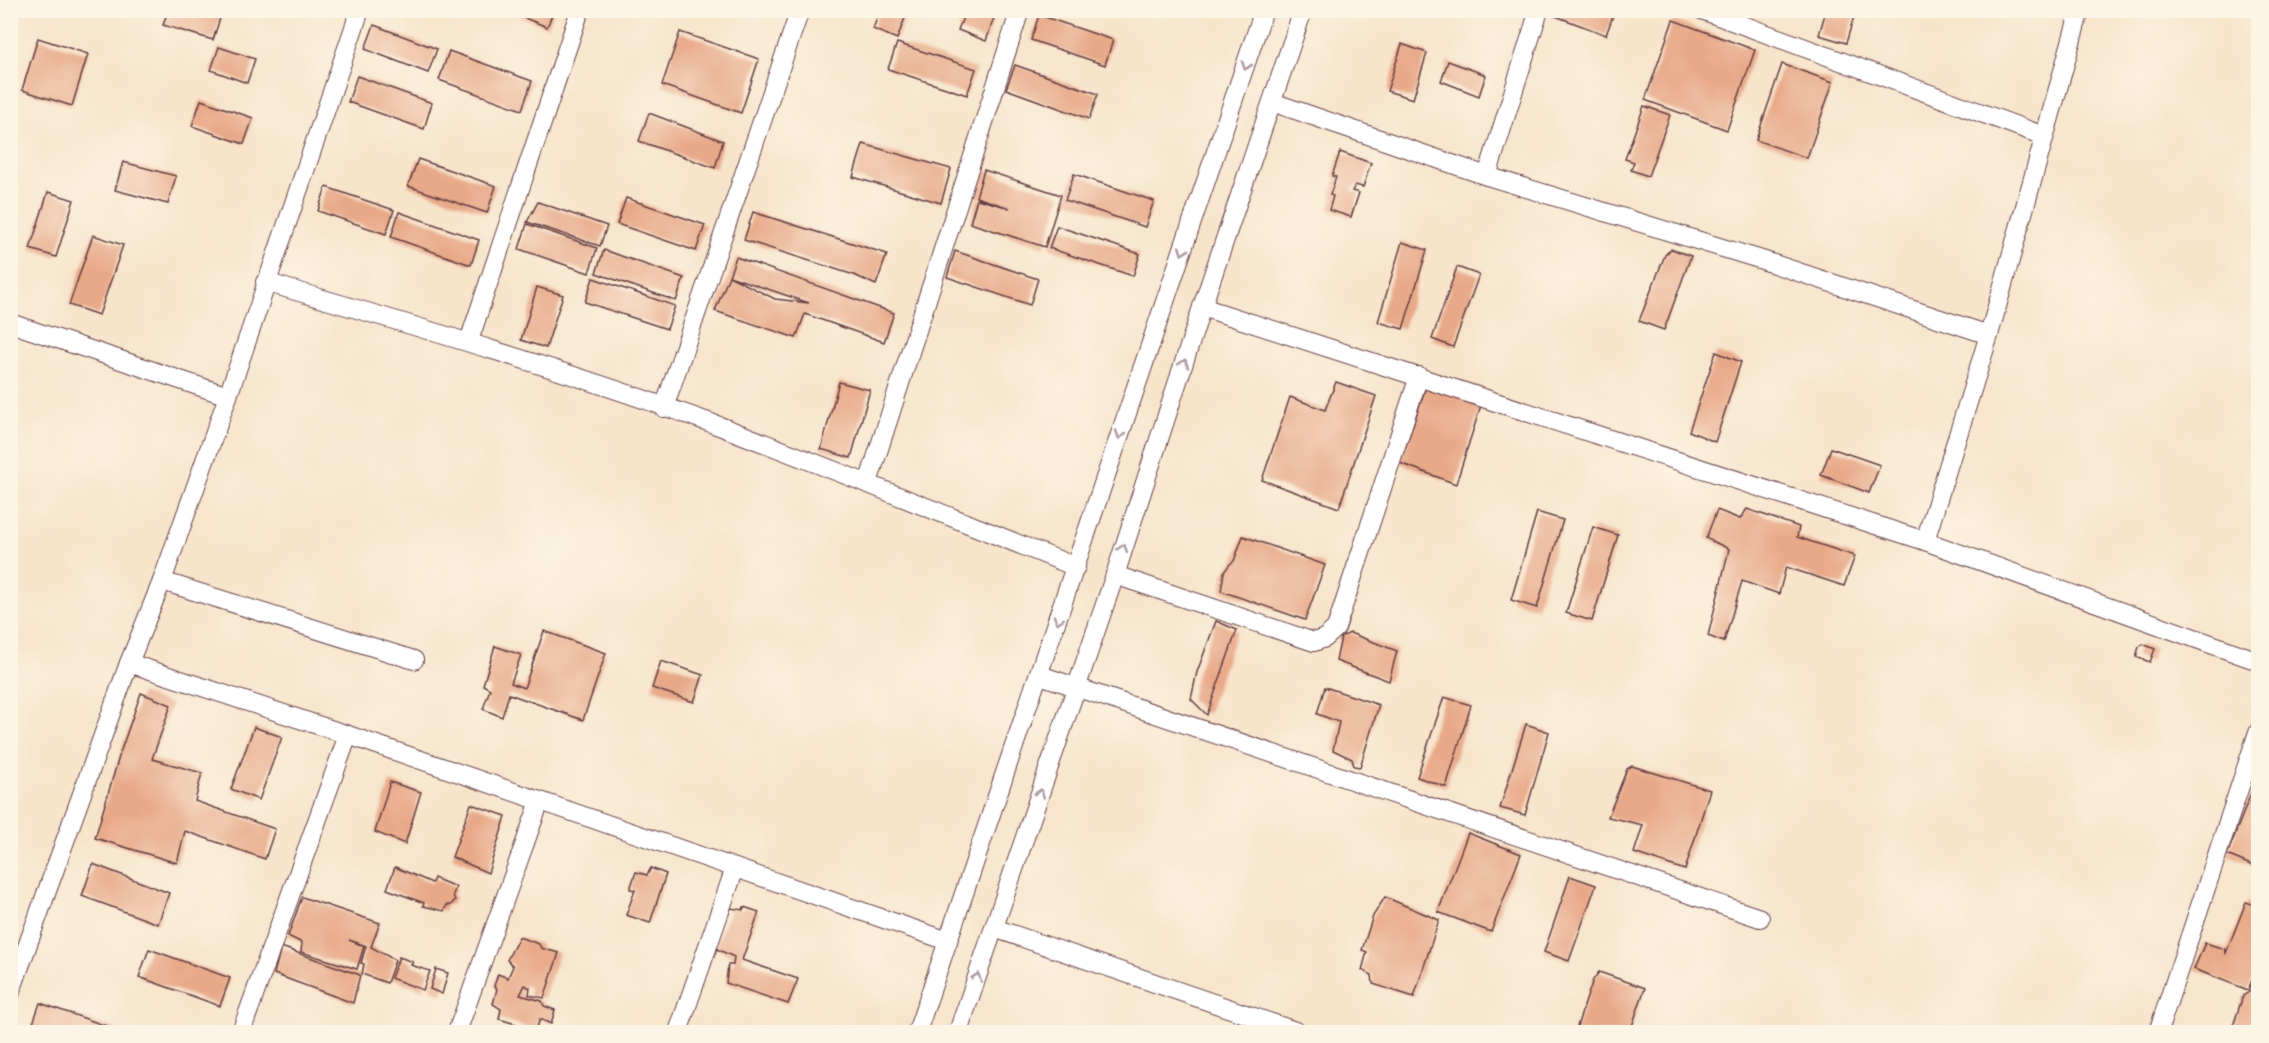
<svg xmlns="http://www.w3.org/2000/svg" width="2269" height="1043" font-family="'Libre Caslon Text',serif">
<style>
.building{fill:#e8a988}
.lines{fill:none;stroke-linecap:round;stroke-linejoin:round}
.street-casing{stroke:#643d43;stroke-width:20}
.street{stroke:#fff;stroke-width:18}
.oneway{stroke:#ae9aa0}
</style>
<rect width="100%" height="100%" fill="#fcf5e5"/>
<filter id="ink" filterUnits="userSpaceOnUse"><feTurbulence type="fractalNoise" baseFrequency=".0167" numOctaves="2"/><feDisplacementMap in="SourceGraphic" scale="12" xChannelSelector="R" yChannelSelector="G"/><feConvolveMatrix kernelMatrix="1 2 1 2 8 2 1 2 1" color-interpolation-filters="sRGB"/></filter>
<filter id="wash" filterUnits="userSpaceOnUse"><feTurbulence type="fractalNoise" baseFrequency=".008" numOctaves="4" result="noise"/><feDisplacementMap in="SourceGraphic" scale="24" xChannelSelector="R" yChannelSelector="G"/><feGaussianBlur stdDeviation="1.35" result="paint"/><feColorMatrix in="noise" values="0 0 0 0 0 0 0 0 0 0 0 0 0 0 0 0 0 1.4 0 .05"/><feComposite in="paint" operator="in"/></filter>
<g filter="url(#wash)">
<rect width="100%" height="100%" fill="#f7e4cb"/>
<g id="blocks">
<g class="building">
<polygon points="168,10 207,10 221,15 213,40 163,25"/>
<polygon points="505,10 554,10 547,27"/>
<polygon points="880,10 908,10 897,39 873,29"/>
<polygon points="966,10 984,10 995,15 986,41 958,30"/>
<polygon points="1546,10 1615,10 1606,35 1545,12"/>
<polygon points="1826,10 1856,10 1846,43 1819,35"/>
<polygon points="1039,15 1113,40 1105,65 1031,40"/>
<polygon points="1673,20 1755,50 1727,130 1645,100"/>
<polygon points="374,25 437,49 428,73 365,49"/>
<polygon points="680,32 759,59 741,113 662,85"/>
<polygon points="38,38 88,54 72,106 22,90"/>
<polygon points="897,43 976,69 967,95 888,69"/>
<polygon points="1402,44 1427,53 1413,99 1387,91"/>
<polygon points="219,47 255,59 247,83 211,70"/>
<polygon points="449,51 532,81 522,110 439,80"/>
<polygon points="1448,61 1486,75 1479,96 1441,81"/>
<polygon points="1782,64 1833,82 1807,158 1756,140"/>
<polygon points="1015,65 1098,94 1089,119 1006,89"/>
<polygon points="357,76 432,103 424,129 348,102"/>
<polygon points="201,100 253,118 244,144 192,126"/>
<polygon points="1644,106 1670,115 1648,176 1631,170 1634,162 1625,159"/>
<polygon points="649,113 723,141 715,168 639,141"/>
<polygon points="863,144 951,169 941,203 853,177"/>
<polygon points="1340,152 1371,163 1363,187 1355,185 1352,191 1359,193 1351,217 1329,210 1333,196 1330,195 1336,177 1332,176"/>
<polygon points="418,159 496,186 487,213 408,186"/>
<polygon points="123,162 176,176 168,204 115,190"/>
<polygon points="984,170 1061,195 1045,247 970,223 977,199 1010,208 976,197"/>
<polygon points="1074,174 1154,201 1145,227 1065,200"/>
<polygon points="326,187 394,210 386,234 318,211"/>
<polygon points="48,192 74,200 56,257 30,249"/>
<polygon points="626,198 705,225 696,251 617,224"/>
<polygon points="538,202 607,226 600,246 527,222"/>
<polygon points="399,212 479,240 471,265 391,237"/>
<polygon points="753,212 887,254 876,285 854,275 744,240"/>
<polygon points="527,224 597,248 589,273 519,249"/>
<polygon points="1057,226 1140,254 1133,276 1049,248"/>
<polygon points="93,235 123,245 99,315 69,305"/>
<polygon points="1402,242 1427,250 1403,329 1378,322"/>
<polygon points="1671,249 1691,256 1664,330 1639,321 1665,255"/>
<polygon points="604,250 684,278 676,301 596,273"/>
<polygon points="955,251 1038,279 1030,305 947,277"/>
<polygon points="736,257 894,313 884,342 805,314 796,338 715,311 729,276 775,299 809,303 729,276"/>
<polygon points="1457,267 1479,275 1453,347 1432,339"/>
<polygon points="593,278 675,306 667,329 585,302"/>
<polygon points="537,287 563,295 546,348 521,340"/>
<polygon points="1716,352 1741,362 1715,442 1689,431"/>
<polygon points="839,382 870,390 851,458 821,449"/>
<polygon points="1336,382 1376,396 1339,508 1262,480 1290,397 1325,410"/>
<polygon points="1427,384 1482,402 1456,484 1400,463"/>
<polygon points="1831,448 1880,465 1869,493 1821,475"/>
<polygon points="1747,509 1799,527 1797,537 1855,556 1844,586 1786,567 1779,594 1742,581 1724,642 1708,636 1729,549 1706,538 1717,510 1740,519"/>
<polygon points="1537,512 1563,520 1537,608 1511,600"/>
<polygon points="1593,527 1618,535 1592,621 1566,613"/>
<polygon points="1243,536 1325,565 1305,620 1221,591 1224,572 1230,564 1234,561"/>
<polygon points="1216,621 1237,630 1207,715 1191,699 1197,672"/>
<polygon points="544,631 606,653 583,720 509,694 502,717 483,709 490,689 483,685 495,646 521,655 511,683 524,688"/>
<polygon points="1350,633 1397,651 1389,681 1336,661 1341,637"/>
<polygon points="2143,644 2155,649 2150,662 2136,657 2139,647"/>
<polygon points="661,661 703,675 694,702 652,688"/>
<polygon points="1325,687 1379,705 1360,767 1354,766 1352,759 1333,750 1339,722 1317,714"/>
<polygon points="141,693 171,705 152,759 202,773 195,801 275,829 265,859 185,831 177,863 95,838 121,750"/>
<polygon points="1444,697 1471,705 1446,787 1417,777"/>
<polygon points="1526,724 1549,732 1525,815 1500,808"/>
<polygon points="254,727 282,737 259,800 231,789"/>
<polygon points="1632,766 1710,790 1685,870 1634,853 1643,825 1608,817 1627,769"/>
<polygon points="2258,775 2258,868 2227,855"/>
<polygon points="390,782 421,792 405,844 375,832"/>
<polygon points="471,804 506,816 488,873 452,857"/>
<polygon points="1468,833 1521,854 1491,932 1438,912"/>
<polygon points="93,864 169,893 158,924 82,896"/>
<polygon points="395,867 432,883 434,878 456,887 453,895 455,900 451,905 447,905 444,911 423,906 424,903 387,889"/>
<polygon points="651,868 666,874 650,923 626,915 635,890 630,889 636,872 647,875"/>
<polygon points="1570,876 1596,885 1569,961 1544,952"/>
<polygon points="302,897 380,923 371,947 395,960 387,983 362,974 364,964 361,963 366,946 349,940 364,946 357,969 301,952 302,943 288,936"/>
<polygon points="1385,897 1439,920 1414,997 1373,984 1372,975 1362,970 1367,952 1362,950 1373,916"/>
<polygon points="2246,902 2258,906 2258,966 2248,990 2194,969 2205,943 2225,949 2226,953"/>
<polygon points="744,907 759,912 742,960 798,979 788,1004 726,983 728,965 733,965 734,957 717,949 718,939 731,908 743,910"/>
<polygon points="519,937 539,944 541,948 559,953 544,998 529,995 530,988 525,985 520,995 542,1001 544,1006 555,1010 551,1024 540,1019 536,1030 499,1019 501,1009 493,1004 497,989 494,986 498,974 508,978 513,966 507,960"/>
<polygon points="281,947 360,975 353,1003 274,974"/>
<polygon points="149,949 230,978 220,1006 139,977"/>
<polygon points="399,957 413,962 411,965 430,971 423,990 391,978"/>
<polygon points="436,969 448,973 442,994 430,989"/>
<polygon points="1599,972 1645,988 1630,1032 1575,1032 1593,980"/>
<polygon points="2252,990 2258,992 2258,1032 2231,1032 2243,996"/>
<polygon points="40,1003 118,1030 117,1032 30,1032"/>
</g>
</g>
</g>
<g filter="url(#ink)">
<use href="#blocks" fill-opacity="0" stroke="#643d43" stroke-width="1.5"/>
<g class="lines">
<defs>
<g id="street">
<polyline points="1702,10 2044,136"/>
<polyline points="1272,102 1487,176 1762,260 1989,335 1925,541"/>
<polyline points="1487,176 1539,10"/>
<path d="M265,282C419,327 572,372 722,427C841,472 958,520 1076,567"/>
<polyline points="1202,307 1925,541 2258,661"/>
<polyline points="10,323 228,396"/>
<polyline points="1989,335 2080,10"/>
<polyline points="469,341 580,10"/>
<polyline points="664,408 800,10"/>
<polyline points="868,483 1020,10"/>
<polyline points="1115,575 1314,642 1325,638 1336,628 1419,376"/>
<polyline points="162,581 414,660"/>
<polyline points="129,663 348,735 948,941"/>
<polyline points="1040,675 1760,918"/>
<polyline points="994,928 1298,1032"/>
<polyline points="10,994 129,663 162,581 228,396 360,10"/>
<polyline points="241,1032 348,735"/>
<polyline points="457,1032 540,801"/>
<polyline points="678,1032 735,868"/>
<polyline points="917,1032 1264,10"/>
<polyline points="958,1032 1115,575 1202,307 1303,10"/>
<polyline points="2158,1032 2258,732"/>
</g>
</defs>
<use href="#street" class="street-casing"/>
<use href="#street" class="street"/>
</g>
<defs><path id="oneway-chevron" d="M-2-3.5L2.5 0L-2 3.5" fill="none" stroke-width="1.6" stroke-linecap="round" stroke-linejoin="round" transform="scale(1.5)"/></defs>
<g class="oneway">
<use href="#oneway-chevron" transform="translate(1246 66) rotate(109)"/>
<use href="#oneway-chevron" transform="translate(1183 251) rotate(109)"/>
<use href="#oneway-chevron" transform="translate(1184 363) rotate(-72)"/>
<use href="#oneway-chevron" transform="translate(1120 435) rotate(109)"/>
<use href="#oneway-chevron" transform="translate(1123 548) rotate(-72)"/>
<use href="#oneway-chevron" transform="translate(1058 620) rotate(108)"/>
<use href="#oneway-chevron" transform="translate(1040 793) rotate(-71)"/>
<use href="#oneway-chevron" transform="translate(977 977) rotate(-71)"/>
</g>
</g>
<rect width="2269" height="1043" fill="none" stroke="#fcf5e5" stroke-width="36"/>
</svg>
